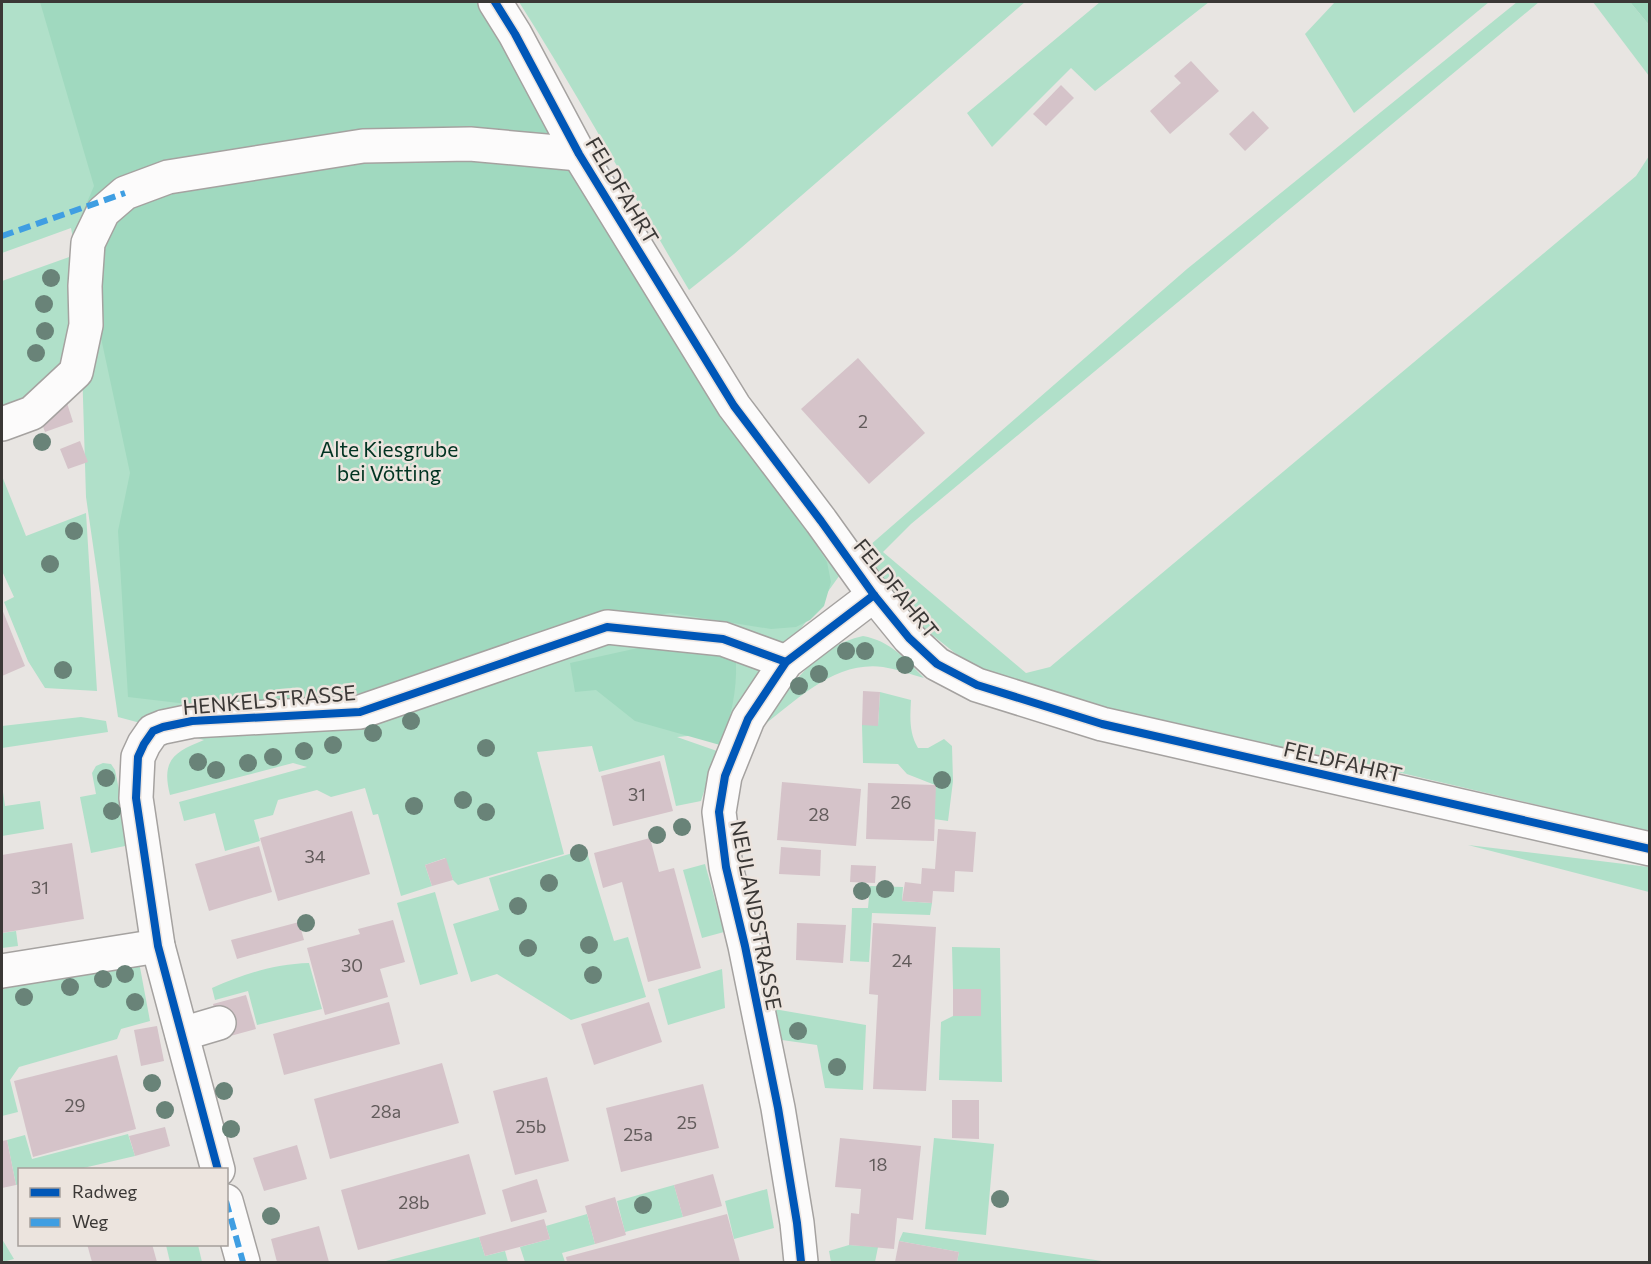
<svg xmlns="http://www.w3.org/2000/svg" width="1651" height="1264" font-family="Commissioner,sans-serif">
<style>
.green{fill:#b0e0c9}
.forest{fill:#a0d9bf}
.building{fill:#d5c3c9}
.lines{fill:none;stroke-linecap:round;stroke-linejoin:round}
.minor-casing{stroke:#a5a2a0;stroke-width:36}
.minor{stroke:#fcfbfb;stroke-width:33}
.quiet{stroke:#3f9ee2;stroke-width:6;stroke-dasharray:12 6;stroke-linecap:butt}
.cycleway-casing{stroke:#ece4de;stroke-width:11}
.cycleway{stroke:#0057b8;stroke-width:8}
.tree{fill:#698378}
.labels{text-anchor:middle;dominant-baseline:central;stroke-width:5;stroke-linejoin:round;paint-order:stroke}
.number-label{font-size:18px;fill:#625b5b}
.street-label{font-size:21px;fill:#3b3836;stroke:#ece4de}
.park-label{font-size:21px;fill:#013321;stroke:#ece4de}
</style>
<rect width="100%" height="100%" fill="#e8e5e2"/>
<g class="green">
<path d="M2,2H483L842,572L809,618L720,733L677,737L717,751L701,801L676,806L664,755L599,772L592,746L537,752L564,854L458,885L453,880L445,858L425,865L432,886L401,896L378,814L373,815L365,788L331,797L317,790L278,800L273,815L254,820L260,841L225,851L215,813L184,821L179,802L307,767L293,763L170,795C161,760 174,752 204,740L118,717L86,497L82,366L77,345L39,398L2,412V281L72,256L75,249L71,228L2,253Z"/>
<path d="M519,2H1025L734,254L689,290C632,194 579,96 519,2Z"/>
<polygon points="1100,2 1209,2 1095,91 1071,68 992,147 967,113"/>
<polygon points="1335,2 1489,2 1354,113 1305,34"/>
<polygon points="1517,2 1539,2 911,524 883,552 1026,673 1050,667 1636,176 1649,156 1649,831 1363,764 1107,712 1009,682 965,661 916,622 861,553 1187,269"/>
<polygon points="1593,2 1630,2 1649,25 1649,76"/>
<polygon points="2,476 26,536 86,513 97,691 45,688 28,661 4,602 14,597 2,571"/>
<path d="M863,636C890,641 905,658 924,678C910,674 896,669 883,667C835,661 798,699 763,726C789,688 815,646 863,636Z"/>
<path d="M880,692L911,700C910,717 909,733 918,748H928L944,739L952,746L953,781L948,821L934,819L935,785L907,774L898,764L863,763L862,725H878Z"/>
<polygon points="81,717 106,721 108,732 2,748 2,726"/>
<polygon points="103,763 111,764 115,770 130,845 91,853 80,797 96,794 92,773 96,766"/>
<polygon points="2,785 5,806 40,801 44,829 2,836"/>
<polygon points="1468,845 1649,867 1649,892"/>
<polygon points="586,849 614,941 628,937 646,997 571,1020 497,974 471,982 453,924 499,910 489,878"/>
<polygon points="705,864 724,932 702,938 683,870"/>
<polygon points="870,886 903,887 902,901 932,903 930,915 872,913 869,962 850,961 852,908 868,908"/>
<polygon points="435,892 458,974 420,985 397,903"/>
<polygon points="16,931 18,946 2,948 2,933"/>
<polygon points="952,947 1000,948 1002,1082 939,1080 941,1022 953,1016 981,1016 981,989 953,989"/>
<polygon points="139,962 150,1021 121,1029 117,1039 19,1067 10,1080 18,1112 2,1116 2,989"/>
<path d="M309,963L322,1009L257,1025L248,991L215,1000L212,988C243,974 275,964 309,963Z"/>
<polygon points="722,969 725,1008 668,1025 658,989"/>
<polygon points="774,1009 866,1025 863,1090 825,1088 817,1045 782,1040"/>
<polygon points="128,1134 135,1156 79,1169 20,1170 19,1184 16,1185 7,1140 25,1135 32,1159"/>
<polygon points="934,1138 994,1144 986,1235 925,1229"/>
<polygon points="674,1185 683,1217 625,1232 617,1201"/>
<polygon points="767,1189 774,1228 734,1239 725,1201"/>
<polygon points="587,1214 595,1244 562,1253 565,1262 525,1262 520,1247 550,1239 546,1226"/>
<polygon points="903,1232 1109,1262 957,1262 959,1252 899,1241"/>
<polygon points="479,1237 485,1256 505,1251 508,1262 382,1262"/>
<polygon points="2,1239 14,1259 3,1262 2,1262"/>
<polygon points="166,1245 198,1245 202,1262 170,1262"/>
<polygon points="849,1245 878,1247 875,1262 831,1262 829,1251"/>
</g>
<g class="forest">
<polygon points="40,2 482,2 721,411 805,527 827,562 831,582 824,606 810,620 796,627 771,629 671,613 640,617 398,684 347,696 265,704 213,707 128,697 118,531 130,473 77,226 94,186"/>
<polygon points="1630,2 1649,2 1649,25"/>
<path d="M647,646L722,648L736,662C737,692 731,718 720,745L635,721L596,690L575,692L570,663Z"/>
</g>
<g class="building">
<polygon points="1191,61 1219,91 1170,134 1150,111 1181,83 1174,76"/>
<polygon points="1061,85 1074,98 1046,126 1033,114"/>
<polygon points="1253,111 1269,128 1245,151 1229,134"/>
<polygon points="858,358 925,433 869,484 801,409"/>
<polygon points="67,403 73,422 45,432 38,413"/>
<polygon points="80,441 88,462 68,469 60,449"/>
<polygon points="2,609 25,666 2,676"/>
<polygon points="863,691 880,692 878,726 862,725"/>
<polygon points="660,761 673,811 613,826 601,776"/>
<polygon points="782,782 861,789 856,846 777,840"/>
<polygon points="868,783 936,785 934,841 866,839"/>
<polygon points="352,811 370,874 278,901 260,838"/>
<polygon points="938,829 976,832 973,872 955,871 954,892 933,891 932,903 902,901 905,882 921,884 922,868 935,869"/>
<polygon points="650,838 659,872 674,868 701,968 648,982 622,882 603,888 594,853"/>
<polygon points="72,843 84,919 2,933 2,855"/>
<polygon points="259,846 272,892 209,911 195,864"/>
<polygon points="781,847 821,850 820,876 779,874"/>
<polygon points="446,858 453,880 432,886 425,865"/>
<polygon points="851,865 876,866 875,883 850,882"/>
<polygon points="393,920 405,962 380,969 388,997 325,1015 307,948 360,934 358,929"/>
<polygon points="299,922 304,940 237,959 231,940"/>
<polygon points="797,923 846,925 843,963 796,960"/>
<polygon points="873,923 936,927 926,1091 873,1089 878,995 869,994"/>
<rect x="953" y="989" width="28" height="27"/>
<polygon points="246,995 256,1029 223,1038 213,1004"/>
<polygon points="389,1002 400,1044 284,1075 273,1034"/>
<polygon points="649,1002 662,1042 594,1065 581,1024"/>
<polygon points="157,1026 164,1061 141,1066 134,1030"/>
<polygon points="117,1055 136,1129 33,1157 14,1081"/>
<polygon points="442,1063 459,1123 330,1159 314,1099"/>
<polygon points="547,1077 569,1161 515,1175 493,1091"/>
<polygon points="703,1084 719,1148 621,1172 606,1108"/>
<polygon points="952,1100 979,1100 979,1139 952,1138"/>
<polygon points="165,1127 170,1146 135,1156 129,1136"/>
<polygon points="840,1138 921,1146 913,1220 897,1218 894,1249 849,1245 851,1213 859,1214 861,1189 835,1187"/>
<polygon points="7,1140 16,1185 2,1188 2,1141"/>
<polygon points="297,1145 307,1179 264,1191 253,1158"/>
<polygon points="469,1154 486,1214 358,1250 341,1190"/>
<polygon points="713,1174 722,1206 683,1217 674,1185"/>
<polygon points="537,1179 547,1212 511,1222 502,1190"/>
<polygon points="615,1197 626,1235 595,1244 585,1206"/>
<polygon points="727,1214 740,1262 567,1262 566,1257"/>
<polygon points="544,1219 550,1239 485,1256 479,1237"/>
<polygon points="319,1226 329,1262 277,1262 271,1239"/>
<polygon points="899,1241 959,1252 957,1262 895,1262"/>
<polygon points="87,1244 152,1244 157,1262 92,1262"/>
</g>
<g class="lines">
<defs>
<g id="minor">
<polyline points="495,2 515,34 579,154 734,406 821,521 874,595 909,638 937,664 977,685 1102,724 1650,849"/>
<polyline points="2,424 32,413 76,372 86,325 85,286 88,243 103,212 125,193 168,177 363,146 470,144 579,154"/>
<polyline points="2,971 158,946"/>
<polyline points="182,1034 219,1023"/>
<polyline points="218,1170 158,946 136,798 138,757 144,744 153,731 163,727 192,721 360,712 607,627 723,639 786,662"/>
<polyline points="226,1201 243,1262"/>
<polyline points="801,1262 797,1223 778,1108 745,946 726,867 719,812 725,776 748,719 786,662 874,595"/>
</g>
</defs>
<use href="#minor" class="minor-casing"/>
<use href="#minor" class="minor"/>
<g class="quiet">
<polyline points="2,236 125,193"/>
<polyline points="226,1201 243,1262"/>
</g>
<defs>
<g id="cycleway">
<polyline points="495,2 515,34 579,154 734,406 821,521 874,595 909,638 937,664 977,685 1102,724 1650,849"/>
<polyline points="218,1170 158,946 136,798 138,757 144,744 153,731 163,727 192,721 360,712 607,627 723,639 786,662"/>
<polyline points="801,1262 797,1223 778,1108 745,946 726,867 719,812 725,776 748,719 786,662 874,595"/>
</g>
</defs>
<use href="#cycleway" class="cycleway-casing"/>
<use href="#cycleway" class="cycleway"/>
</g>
<g class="tree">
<circle cx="51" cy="278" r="9"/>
<circle cx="44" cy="304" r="9"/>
<circle cx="45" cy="331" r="9"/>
<circle cx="36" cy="353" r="9"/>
<circle cx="42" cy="442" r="9"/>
<circle cx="74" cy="531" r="9"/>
<circle cx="50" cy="564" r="9"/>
<circle cx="846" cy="651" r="9"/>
<circle cx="865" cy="651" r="9"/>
<circle cx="905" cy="665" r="9"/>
<circle cx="63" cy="670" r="9"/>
<circle cx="819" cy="674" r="9"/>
<circle cx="799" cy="686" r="9"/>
<circle cx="411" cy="721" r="9"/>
<circle cx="373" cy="733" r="9"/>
<circle cx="333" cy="745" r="9"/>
<circle cx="486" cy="748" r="9"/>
<circle cx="304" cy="751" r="9"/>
<circle cx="273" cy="757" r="9"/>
<circle cx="198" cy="762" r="9"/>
<circle cx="248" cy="763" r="9"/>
<circle cx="216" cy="770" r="9"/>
<circle cx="106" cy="778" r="9"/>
<circle cx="942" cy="780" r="9"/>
<circle cx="463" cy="800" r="9"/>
<circle cx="414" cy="806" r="9"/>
<circle cx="112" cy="811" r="9"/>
<circle cx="486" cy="812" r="9"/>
<circle cx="682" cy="827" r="9"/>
<circle cx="657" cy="835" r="9"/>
<circle cx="579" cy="853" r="9"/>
<circle cx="549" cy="883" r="9"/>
<circle cx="885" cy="889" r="9"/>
<circle cx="862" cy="891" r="9"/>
<circle cx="518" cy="906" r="9"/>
<circle cx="306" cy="923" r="9"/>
<circle cx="589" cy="945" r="9"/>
<circle cx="528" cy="948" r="9"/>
<circle cx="125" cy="974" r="9"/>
<circle cx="593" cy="975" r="9"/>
<circle cx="103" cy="979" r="9"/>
<circle cx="70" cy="987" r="9"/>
<circle cx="24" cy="997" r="9"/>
<circle cx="135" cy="1002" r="9"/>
<circle cx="798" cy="1031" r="9"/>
<circle cx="837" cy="1067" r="9"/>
<circle cx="152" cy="1083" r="9"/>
<circle cx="224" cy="1091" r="9"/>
<circle cx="165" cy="1110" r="9"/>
<circle cx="231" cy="1129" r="9"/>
<circle cx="1000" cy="1199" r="9"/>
<circle cx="643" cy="1205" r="9"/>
<circle cx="271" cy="1216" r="9"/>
</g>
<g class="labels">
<g class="number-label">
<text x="863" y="421">2</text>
<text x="637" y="794">31</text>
<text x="901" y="802">26</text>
<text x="819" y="814">28</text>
<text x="315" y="856">34</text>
<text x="40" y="887">31</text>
<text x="902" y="960">24</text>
<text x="352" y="965">30</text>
<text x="75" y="1105">29</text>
<text x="386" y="1111">28a</text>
<text x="687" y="1122">25</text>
<text x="531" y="1126">25b</text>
<text x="638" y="1134">25a</text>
<text x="878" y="1164">18</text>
<text x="414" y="1202">28b</text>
</g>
<g class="street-label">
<text transform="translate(623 190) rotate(59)">FELDFAHRT</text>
<text transform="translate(897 588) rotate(51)">FELDFAHRT</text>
<text transform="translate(269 699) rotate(-5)">HENKELSTRASSE</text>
<text transform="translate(1343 761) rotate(13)">FELDFAHRT</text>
<text transform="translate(757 915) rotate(79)">NEULANDSTRASSE</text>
</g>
<g class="park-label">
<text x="389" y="448">Alte Kiesgrube<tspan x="389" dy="24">bei Vötting</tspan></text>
</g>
</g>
<rect width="1651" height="1264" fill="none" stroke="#3b3836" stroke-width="6"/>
<rect x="18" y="1168" width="210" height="78" fill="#ece4de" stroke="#a59f9b" stroke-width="1.5"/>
<rect x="30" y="1188" width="30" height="9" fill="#0057b8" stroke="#a59f9b" stroke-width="1.5"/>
<text x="72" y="1198" font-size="18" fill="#3b3836">Radweg</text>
<rect x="30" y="1218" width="30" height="9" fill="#3f9ee2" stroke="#a59f9b" stroke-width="1.5"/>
<text x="72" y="1228" font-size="18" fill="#3b3836">Weg</text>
</svg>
